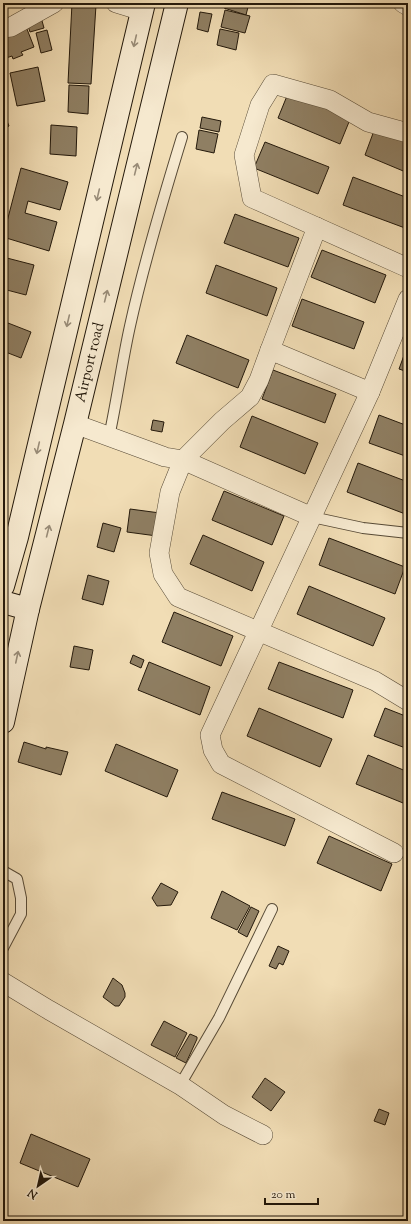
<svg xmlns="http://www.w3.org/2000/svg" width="411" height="1224" font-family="'Sorts Mill Goudy',serif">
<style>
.building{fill:#8f7f63;stroke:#24190b}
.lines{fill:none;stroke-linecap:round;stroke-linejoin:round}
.lane-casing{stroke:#574a36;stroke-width:12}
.street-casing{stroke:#574a36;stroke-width:20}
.secondary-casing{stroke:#24190b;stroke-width:24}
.lane{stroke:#f6e9cf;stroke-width:10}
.street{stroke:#f6e9cf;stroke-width:19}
.secondary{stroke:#f6e9cf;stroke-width:22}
.oneway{stroke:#988b77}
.labels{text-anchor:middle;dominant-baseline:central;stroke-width:3;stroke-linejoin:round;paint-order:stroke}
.street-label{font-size:15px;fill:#24190b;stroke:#f6e9cf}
</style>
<rect width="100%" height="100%" fill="#f1ddb5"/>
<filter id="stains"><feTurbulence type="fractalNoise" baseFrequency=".005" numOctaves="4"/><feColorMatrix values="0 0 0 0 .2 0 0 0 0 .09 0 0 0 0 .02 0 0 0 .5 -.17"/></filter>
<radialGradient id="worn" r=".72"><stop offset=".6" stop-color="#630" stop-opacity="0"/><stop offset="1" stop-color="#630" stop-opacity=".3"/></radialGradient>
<g class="building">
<polygon points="72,3 96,5 91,84 68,83"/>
<polygon points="226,3 249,3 246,15 224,8"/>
<polygon points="39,10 44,28 30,32 24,14"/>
<polygon points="225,10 250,16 245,33 221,27"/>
<polygon points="200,12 212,14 208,32 197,29"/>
<polygon points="25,24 34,47 21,52 23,55 13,59 12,56 3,59 3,33"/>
<polygon points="220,29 239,33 236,50 217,45"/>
<polygon points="47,30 52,50 41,53 36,33"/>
<polygon points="38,67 45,101 17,106 10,73"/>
<polygon points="69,85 89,86 88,114 68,112"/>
<polygon points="289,91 351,117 340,144 278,118"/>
<polygon points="3,111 9,126 3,129"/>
<polygon points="202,117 221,121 219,132 200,128"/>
<polygon points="51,125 77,127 76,156 50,154"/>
<polygon points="375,128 408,141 408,173 365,155"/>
<polygon points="199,130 218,134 214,153 196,149"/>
<polygon points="265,142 329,167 318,194 254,168"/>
<polygon points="21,168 68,182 60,210 28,201 25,213 57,222 49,251 3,237"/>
<polygon points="353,177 408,198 408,220 405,228 343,205"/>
<polygon points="235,214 299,238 288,267 224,243"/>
<polygon points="322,250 386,275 375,303 311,277"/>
<polygon points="3,257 34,265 26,295 3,289"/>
<polygon points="216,265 277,288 267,316 206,293"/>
<polygon points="302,299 364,322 354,349 292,326"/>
<polygon points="8,323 31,332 21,358 3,351 3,337"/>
<polygon points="187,335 249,360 238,388 176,363"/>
<polygon points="407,347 408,348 408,372 399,369"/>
<polygon points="273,370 336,394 325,423 262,399"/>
<polygon points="379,415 408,426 408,457 369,443"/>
<polygon points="252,416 318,443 305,474 240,447"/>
<polygon points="153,420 164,422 162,432 151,430"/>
<polygon points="358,463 408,482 408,515 347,492"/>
<polygon points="224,491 284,516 272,545 212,520"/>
<polygon points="130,509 160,513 157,536 127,532"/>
<polygon points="103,523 121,528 114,552 97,547"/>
<polygon points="203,535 264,562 252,591 190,564"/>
<polygon points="329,538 405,567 395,594 319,565"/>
<polygon points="88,575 109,581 103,605 82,599"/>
<polygon points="309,586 385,618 373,646 297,614"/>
<polygon points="174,612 233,636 221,666 162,642"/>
<polygon points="74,646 93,650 89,670 70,667"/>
<polygon points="133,655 144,660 141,668 130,663"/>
<polygon points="149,662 210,687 200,715 138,690"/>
<polygon points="279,662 353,690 343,718 268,689"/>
<polygon points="259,708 332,739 320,767 247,736"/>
<polygon points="385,708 408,717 408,749 374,736"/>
<polygon points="24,742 46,749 46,747 68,752 61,775 18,762"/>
<polygon points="116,744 178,770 167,797 105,771"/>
<polygon points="368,755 408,772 408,805 356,784"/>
<polygon points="222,792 295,819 285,846 212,819"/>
<polygon points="329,836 392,864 381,891 317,863"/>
<polygon points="161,883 178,892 171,905 157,906 152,898"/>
<polygon points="222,891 250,906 237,930 211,918"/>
<polygon points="251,907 259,911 247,937 238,932"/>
<polygon points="278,946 289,951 283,965 279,963 276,969 269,966"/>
<polygon points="113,978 122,985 125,993 125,997 119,1006 115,1006 103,997"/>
<polygon points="164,1021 187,1033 175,1057 151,1045"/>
<polygon points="190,1034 197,1037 197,1039 186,1063 176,1058"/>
<polygon points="265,1078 285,1092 271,1111 252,1097"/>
<polygon points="379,1109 389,1113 385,1125 374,1121"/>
<polygon points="31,1134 90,1159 78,1187 20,1163"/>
</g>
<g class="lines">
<defs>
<g id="lane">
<path d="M109,437C117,400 122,362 130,326C144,262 163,199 182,137"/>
<polyline points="312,517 363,528 408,533"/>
<polyline points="3,871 17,879 21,898 21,914 3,948"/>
<polyline points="180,1085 219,1018 272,909"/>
</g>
<g id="street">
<polyline points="116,3 142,11"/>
<polyline points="403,3 408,6"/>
<polyline points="3,28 11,27 54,3"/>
<polyline points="408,133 368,122 330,100 273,84 260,105 244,155 252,198 408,268"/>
<polyline points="270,350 317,227"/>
<polyline points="370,392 270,350 259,380 250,397 222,421 183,460 170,492 159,553 163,574 178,597 375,681 408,701"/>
<polyline points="75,424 165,457 183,460 312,517"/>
<polyline points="394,853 221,764 213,750 210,735 370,392 408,299"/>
<polyline points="3,982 49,1010 180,1085 224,1115 263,1135"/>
</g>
<g id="secondary">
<polyline points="3,586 17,537 144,3"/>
<polyline points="3,602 28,609"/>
<path id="s1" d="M3,722L28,609L75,424L177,3"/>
</g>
</defs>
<use href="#lane" class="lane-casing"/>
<use href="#street" class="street-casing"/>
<use href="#secondary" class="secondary-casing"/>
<use href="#lane" class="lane"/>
<use href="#street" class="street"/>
<use href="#secondary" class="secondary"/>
</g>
<defs><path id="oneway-shaft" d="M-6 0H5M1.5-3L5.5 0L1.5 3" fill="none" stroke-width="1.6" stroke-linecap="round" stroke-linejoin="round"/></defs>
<g class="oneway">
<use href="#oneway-shaft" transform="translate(135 41) rotate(103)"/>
<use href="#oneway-shaft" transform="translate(136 169) rotate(-76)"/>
<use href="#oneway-shaft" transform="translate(98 195) rotate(103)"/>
<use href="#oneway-shaft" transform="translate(106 296) rotate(-76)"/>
<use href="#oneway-shaft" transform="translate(68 321) rotate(103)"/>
<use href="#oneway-shaft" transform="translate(38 448) rotate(103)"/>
<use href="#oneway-shaft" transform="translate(48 531) rotate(-76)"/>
<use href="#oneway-shaft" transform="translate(17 657) rotate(-78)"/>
</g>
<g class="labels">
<g class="street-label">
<text stroke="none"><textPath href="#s1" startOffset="370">Airport road</textPath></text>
</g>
</g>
<rect width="411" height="1224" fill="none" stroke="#f1ddb5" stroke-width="16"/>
<rect x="4" y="4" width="403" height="1216" fill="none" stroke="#24190b" stroke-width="2"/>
<rect x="8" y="8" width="395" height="1208" fill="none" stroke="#24190b"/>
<g transform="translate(38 1186) rotate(214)" stroke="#f6e9cf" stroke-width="3" paint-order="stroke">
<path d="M0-3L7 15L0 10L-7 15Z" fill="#24190b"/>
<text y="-6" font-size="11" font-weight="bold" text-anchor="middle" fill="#24190b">N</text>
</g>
<path d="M265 1198v6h53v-6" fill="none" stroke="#24190b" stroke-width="2"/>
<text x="271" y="1198" font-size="12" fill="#24190b" stroke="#f6e9cf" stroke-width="3" paint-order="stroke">20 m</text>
<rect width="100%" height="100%" filter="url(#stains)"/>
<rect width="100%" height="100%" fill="url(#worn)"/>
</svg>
